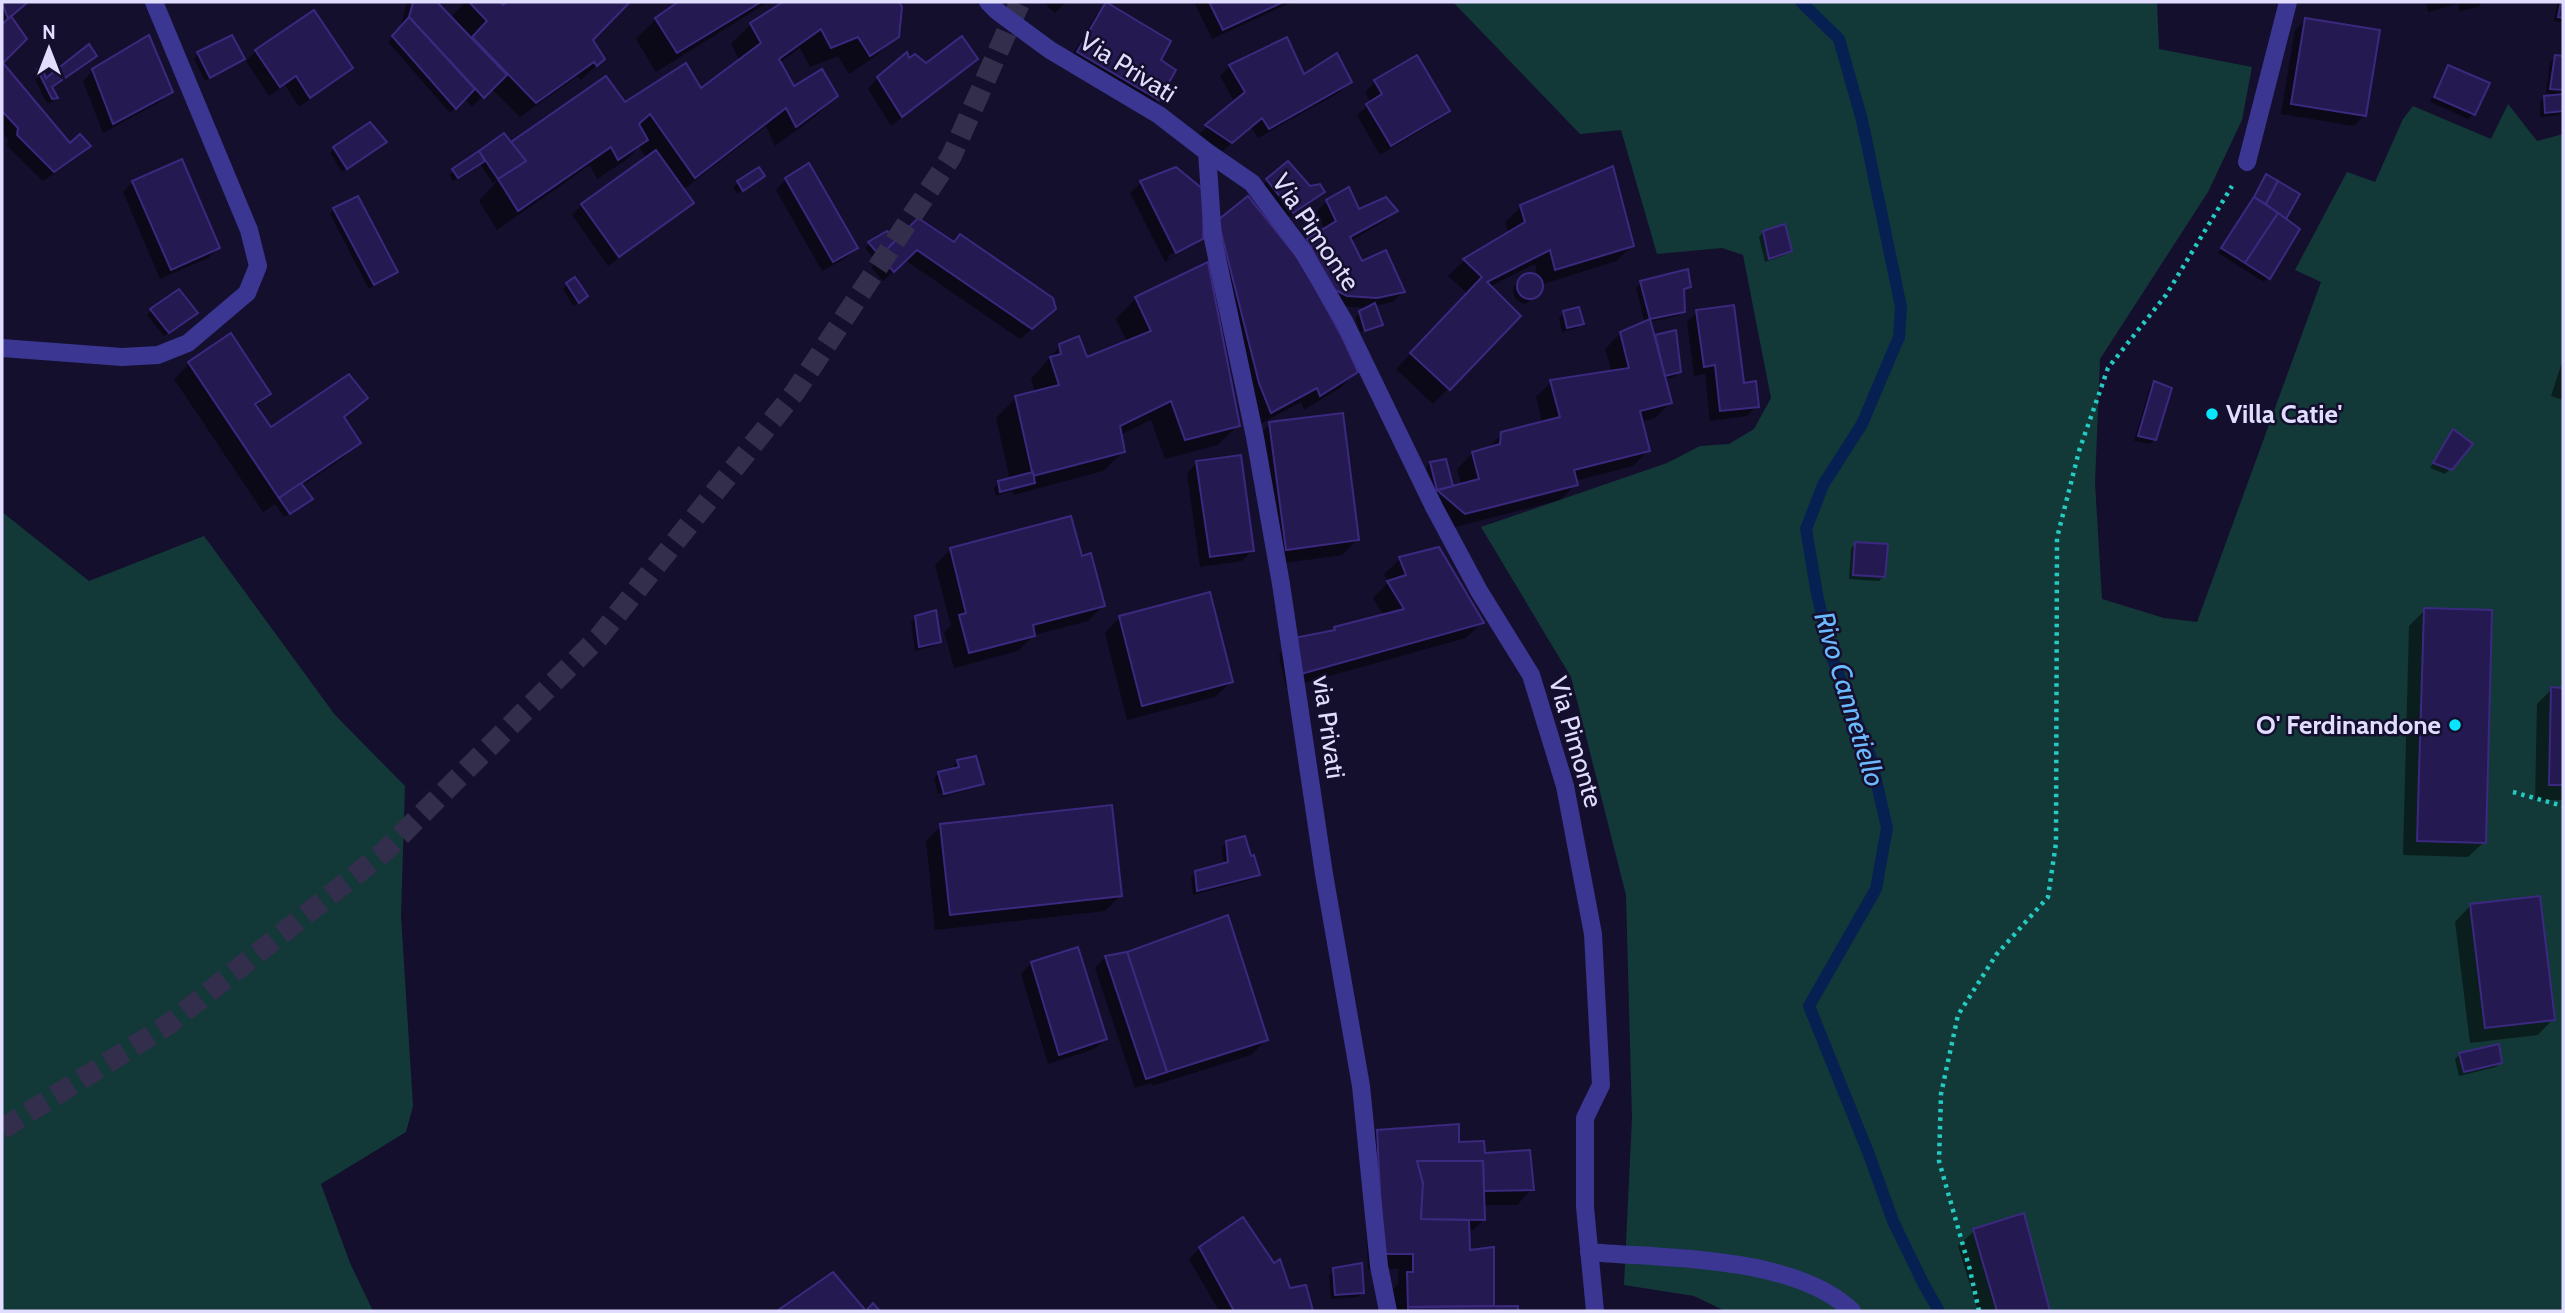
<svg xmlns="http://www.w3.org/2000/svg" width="2565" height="1313" font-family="Cabin,sans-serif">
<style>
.green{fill:#123938}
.shadow{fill:#0007}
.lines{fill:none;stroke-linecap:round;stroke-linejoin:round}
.stream{stroke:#062151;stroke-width:12}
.building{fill:#251951;stroke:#3b297f;stroke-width:2}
.highway-tunnel{stroke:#342e4d;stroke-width:21;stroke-dasharray:21 10;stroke-linecap:butt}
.path{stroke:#25cbc2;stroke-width:4.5;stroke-dasharray:3.5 5;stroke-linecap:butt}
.lane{stroke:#3a3692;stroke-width:18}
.street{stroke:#3a3692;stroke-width:18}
.poi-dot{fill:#09e5ff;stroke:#150f2e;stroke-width:2.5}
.labels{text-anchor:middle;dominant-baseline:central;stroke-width:5;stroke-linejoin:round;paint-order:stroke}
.street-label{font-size:26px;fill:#e1ddff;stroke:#150f2e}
.poi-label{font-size:26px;font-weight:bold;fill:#e1ddff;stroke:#150f2e;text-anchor:start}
.water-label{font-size:28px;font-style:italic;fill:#6bb9ff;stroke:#150f2e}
</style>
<rect width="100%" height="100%" fill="#150f2e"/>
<g class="green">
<polygon points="1453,2 2157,2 2159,49 2252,67 2242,120 2208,192 2100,359 2095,483 2102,599 2164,618 2197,622 2321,282 2295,270 2347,172 2375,182 2403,119 2413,106 2491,139 2508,104 2537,141 2563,134 2563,1311 1725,1311 1694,1296 1624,1285 1632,1118 1626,895 1571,677 1481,527 1667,463 1700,446 1729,444 1754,429 1771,398 1743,255 1722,248 1657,254 1621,130 1580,134"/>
<polygon points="2,512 89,581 204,536 335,715 405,786 401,916 413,1106 406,1132 321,1184 350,1263 373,1311 2,1311"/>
</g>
<g class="shadow">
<polygon points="2,2 28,2 10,18 25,39 2,62"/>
<polygon points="407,2 435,2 450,18 465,2 498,2 503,7 510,2 627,2 591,40 603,59 581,80 578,76 520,117 491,88 472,107 464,98 450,113 388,42 400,29"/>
<polygon points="681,2 768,2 656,72 636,39 656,19"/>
<polygon points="786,2 897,2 900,7 897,36 876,56 849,74 838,56 810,67 800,48 779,63 794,88 836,96 816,116 775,146 766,126 683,190 692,203 681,213 608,266 572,215 582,205 647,159 639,147 626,160 597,179 590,165 497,230 479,201 499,179 493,183 480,164 453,181 449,175 504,136 511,145 625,104 701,91 740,61 731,44 751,24"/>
<polygon points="1043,2 1066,2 1055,13"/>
<polygon points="1194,2 1292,2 1212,39"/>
<polygon points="2426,2 2483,2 2478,7 2460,11 2458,4 2428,12"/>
<polygon points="2560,2 2563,2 2563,23 2554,21 2557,5"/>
<polygon points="1106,4 1159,60 1158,99 1148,110 1068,62 1096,15"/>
<polygon points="2305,20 2365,115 2354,126 2281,114 2295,30"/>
<polygon points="256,51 351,68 341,78 299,107 285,85 269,96 246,61"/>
<polygon points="198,54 243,59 205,81 194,59"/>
<polygon points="1416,57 1448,110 1437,121 1380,155 1357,115 1371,103 1365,92 1375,82"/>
<polygon points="2555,57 2563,58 2563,112 2560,115 2540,117 2540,102 2544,97 2558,95 2546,93 2550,62"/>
<polygon points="976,59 891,126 868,89 878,78 908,61 926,66"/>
<polygon points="2,65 70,145 89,146 79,156 43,181 7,146 8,139 2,132"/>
<polygon points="1230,66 1303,77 1350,81 1340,92 1258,138 1251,127 1220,153 1197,136 1235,103 1220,76"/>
<polygon points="2448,67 2488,84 2473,114 2468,119 2430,102 2444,72"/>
<polygon points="93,70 171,92 160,102 103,133 83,81"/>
<polygon points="38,71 56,97 52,102 47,103 33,76"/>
<polygon points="380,147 342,172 330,153 335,148"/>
<polygon points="1175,169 1201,238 1193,246 1193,242 1168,256 1169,259 1193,246 1165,262 1130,193 1141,183"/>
<polygon points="758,170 763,176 737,194 733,187"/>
<polygon points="2266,176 2284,219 2269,277 2264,282 2218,253"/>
<polygon points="786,179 856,248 846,258 822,271 776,190"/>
<polygon points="1268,180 1310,188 1318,197 1288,217 1263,185"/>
<polygon points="133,182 218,248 208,258 160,279 123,192"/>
<polygon points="1327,201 1358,211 1395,211 1385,221 1350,241 1362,263 1403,292 1393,302 1374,306 1381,325 1377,328 1377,325 1360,332 1355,317 1370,308 1336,306 1317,297 1356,372 1340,388 1304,410 1301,402 1255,427 1244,399 1203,237 1219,221 1303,267 1297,251 1308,241 1325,230 1316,212"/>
<polygon points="1521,207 1632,245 1617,261 1540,285 1541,290 1527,303 1523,304 1515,299 1513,291 1514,286 1527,275 1538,278 1535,264 1489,287 1519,316 1433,404 1396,369 1468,294 1448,276 1464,261 1509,234 1505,222"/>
<polygon points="334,209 396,272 391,277 369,289 330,214"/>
<polygon points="919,220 1043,320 1020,339 905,260 883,281 871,267 877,262 865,248 869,244 896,242"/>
<polygon points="1763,232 1790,251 1785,255 1765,262 1759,237"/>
<polygon points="1641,283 1689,287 1682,292 1683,311 1678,316 1649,322 1653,338 1674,332 1679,372 1674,377 1664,379 1670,403 1655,418 1641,422 1648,451 1633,466 1575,481 1576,484 1560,500 1448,529 1423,507 1433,497 1426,468 1430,463 1446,490 1461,484 1457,469 1473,453 1486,450 1502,434 1542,423 1536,397 1551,382 1612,372 1605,349 1621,333 1645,323 1636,288"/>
<polygon points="567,285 581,301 573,306 563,289"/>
<polygon points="1136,298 1238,425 1218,445 1165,459 1151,420 1120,435 1124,451 1103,471 1013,495 1013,491 996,496 994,488 999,483 1010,480 996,418 1016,398 1035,393 1031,379 1060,346 1086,359 1127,342 1116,319"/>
<polygon points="151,311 191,317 164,336 147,315"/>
<polygon points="1697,312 1757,406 1747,416 1710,421 1705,374 1694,376 1687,322"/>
<polygon points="1564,313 1582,323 1577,328 1562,332 1559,318"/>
<polygon points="2563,359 2563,400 2551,396"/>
<polygon points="190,363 269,393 255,407 270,430 366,398 343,419 358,443 343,458 301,486 306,503 284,517 275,504 263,512 174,379"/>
<polygon points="2154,383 2155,439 2150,444 2134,441 2150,387"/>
<polygon points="1270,424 1357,540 1342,555 1271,565 1254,440"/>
<polygon points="2453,432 2450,469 2445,474 2430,468"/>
<polygon points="1197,462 1252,551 1242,561 1200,567 1187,473"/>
<polygon points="1856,544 1883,577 1879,581 1849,579 1851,548"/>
<polygon points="951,549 1080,558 1103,606 1088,621 1034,635 1018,651 954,668 944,632 951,626 935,565"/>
<polygon points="1438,549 1482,622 1466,638 1286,688 1279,655 1295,639 1331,633 1335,629 1384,616 1373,598 1388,583 1384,574 1400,559"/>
<polygon points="2425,610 2484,842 2468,857 2403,855 2409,626"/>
<polygon points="916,617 939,641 934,646 915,651 911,622"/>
<polygon points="1120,617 1231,682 1215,697 1127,720 1105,633"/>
<polygon points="2552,689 2563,689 2563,800 2535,800 2537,704"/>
<polygon points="958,761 982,783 978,786 978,783 938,794 934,778 939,774 954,770 953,766"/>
<polygon points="978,787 939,798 939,797"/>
<polygon points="941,826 1121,895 1105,911 935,930 926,841"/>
<polygon points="1227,842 1258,874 1253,879 1193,895 1191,877 1196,872 1224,865 1222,847"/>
<polygon points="2470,906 2553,1019 2538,1035 2470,1043 2455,922"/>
<polygon points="1105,957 1266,1040 1251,1055 1152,1086 1151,1083 1135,1088 1095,968"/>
<polygon points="1031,963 1105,1039 1094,1049 1048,1064 1021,974"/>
<polygon points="2459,1055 2501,1062 2496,1067 2459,1076 2455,1059"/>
<polygon points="1378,1131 1458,1144 1484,1155 1532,1189 1517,1205 1483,1205 1484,1220 1473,1230 1467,1230 1468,1252 1492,1305 1489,1308 1516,1308 1516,1311 1393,1311 1392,1290 1398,1284 1399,1269 1368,1269 1362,1147"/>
<polygon points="2023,1216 2048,1311 1978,1311 1958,1246 1974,1231"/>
<polygon points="1243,1219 1289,1290 1305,1287 1311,1311 1219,1311 1189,1259 1200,1248"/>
<polygon points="1334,1270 1363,1292 1358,1297 1331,1299 1329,1275"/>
</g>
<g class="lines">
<polyline class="stream" points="1801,2 1839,39 1862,120 1901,307 1899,337 1862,424 1823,485 1806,529 1817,594 1831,655 1871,758 1887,828 1876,889 1809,1006 1868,1152 1893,1221 1924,1285 1939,1311"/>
</g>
<g class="building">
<polygon points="2,2 28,2 8,19"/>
<polygon points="413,2 437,2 507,75 484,98 409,17"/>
<polygon points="469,2 500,2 503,5 507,2 630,2 593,40 605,59 597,66 594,62 536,103 472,37 487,21"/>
<polygon points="678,2 761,2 677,53 655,18"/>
<polygon points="783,2 899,2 902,7 899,37 870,56 858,37 831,48 821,29 779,59 794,86 822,69 838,96 796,127 786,108 695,178 650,114 639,124 648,140 618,160 611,147 518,211 498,179 526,161 511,142 606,76 625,102 686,63 701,88 761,43 750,23"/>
<polygon points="1106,2 1171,41 1161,60 1176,70 1159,100 1077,52"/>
<polygon points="1209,2 1283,2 1223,30"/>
<polygon points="2561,2 2563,2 2563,18 2558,17"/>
<polygon points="314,10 353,68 310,98 296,76 280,87 255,50"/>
<polygon points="11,16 27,39 3,63 70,143 80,134 91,146 54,172 17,135 18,128 2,111 2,24"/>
<polygon points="409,17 475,89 456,109 392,36"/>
<polygon points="2305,18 2380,30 2366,116 2291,104"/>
<polygon points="149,35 173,92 113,124 92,69"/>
<polygon points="232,35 245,59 210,78 197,52"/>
<polygon points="962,36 978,59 902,117 877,77 907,52 909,58 915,54 926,63"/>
<polygon points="1287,37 1304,74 1337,53 1352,82 1269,129 1262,118 1232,143 1205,125 1245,92 1229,65"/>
<polygon points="89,44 97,56 52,87 58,98 52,99 37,69 42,67 46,78"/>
<polygon points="1417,55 1450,111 1391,146 1366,104 1382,94 1374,80"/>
<polygon points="2555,55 2563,56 2563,90 2550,89"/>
<polygon points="2448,65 2490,83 2475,115 2434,97"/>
<polygon points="2563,94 2563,111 2545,113 2544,96"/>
<polygon points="370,122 387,142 347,169 333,147"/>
<polygon points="504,133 526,161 498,179 479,151"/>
<polygon points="656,150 694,203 619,257 581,204"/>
<polygon points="479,151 485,161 458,178 452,169"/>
<polygon points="182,159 220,248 171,270 132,181"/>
<polygon points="1288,161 1310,186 1320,184 1325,192 1293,213 1266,179"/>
<polygon points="809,163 858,248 833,262 785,178"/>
<polygon points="1613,166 1634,246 1555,270 1550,250 1487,282 1521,316 1450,390 1410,353 1482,277 1463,259 1525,222 1520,205"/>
<polygon points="759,167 765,176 743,191 737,181"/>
<polygon points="1176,167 1204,190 1203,239 1176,253 1140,181"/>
<polygon points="2266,174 2278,181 2266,204 2254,197"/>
<polygon points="2278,181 2300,194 2286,219 2266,204"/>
<polygon points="1349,187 1359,209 1386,197 1398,211 1350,237 1362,261 1386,250 1405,292 1377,298 1347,296 1331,288 1307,239 1336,221 1326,200"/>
<polygon points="358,196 398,272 374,285 333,208"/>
<polygon points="1248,196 1301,262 1343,339 1358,372 1320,396 1317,388 1271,413 1259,383 1218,220"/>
<polygon points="2254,197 2278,213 2245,263 2221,248"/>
<polygon points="2278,213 2300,229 2270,279 2245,263"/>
<polygon points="918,218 954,242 960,234 1053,298 1056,309 1032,329 917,250 894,272 880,256"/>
<polygon points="1785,224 1792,251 1769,259 1763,231"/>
<polygon points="887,231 896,240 880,256 868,242"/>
<polygon points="1208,262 1240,426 1185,440 1171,401 1120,426 1125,452 1033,476 1015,396 1059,385 1050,357 1061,354 1059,344 1079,336 1087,357 1151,331 1135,297"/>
<polygon points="1688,269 1691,287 1684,289 1685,312 1650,319 1640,281"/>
<circle cx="1530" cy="286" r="13"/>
<polygon points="575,277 588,296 579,303 566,283"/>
<polygon points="179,289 198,313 169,333 150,309"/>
<polygon points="1375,303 1383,325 1365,331 1359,311"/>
<polygon points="1734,305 1744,383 1756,381 1759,407 1720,411 1715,365 1704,367 1696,310"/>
<polygon points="1579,307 1584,324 1567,328 1563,311"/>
<polygon points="1650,319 1672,403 1640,411 1650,451 1574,470 1578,485 1465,514 1437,490 1479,479 1472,452 1500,444 1501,432 1560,417 1550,380 1629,368 1620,332"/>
<polygon points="1676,330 1681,372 1665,376 1655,335"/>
<polygon points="231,333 271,394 255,404 271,427 349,374 368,398 344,417 361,443 279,498 188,362"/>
<polygon points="2154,381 2172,388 2156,440 2138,436"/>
<polygon points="1343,413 1359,540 1286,550 1269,422"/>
<polygon points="2453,429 2473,444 2452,470 2433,463"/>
<polygon points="1241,455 1254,551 1210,557 1196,461"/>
<polygon points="1446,459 1453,486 1437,490 1430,462"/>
<polygon points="1033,472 1035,483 1000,492 998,481"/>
<polygon points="301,483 313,499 290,514 279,498"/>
<polygon points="1071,516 1082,556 1091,553 1105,606 1033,625 1035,636 969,653 959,615 966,613 950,548"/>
<polygon points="1855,542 1888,544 1885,577 1853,575"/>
<polygon points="1439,547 1484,623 1301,674 1294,638 1335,630 1334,627 1404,609 1387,581 1406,575 1399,557"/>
<polygon points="1210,592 1233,682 1142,706 1119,616"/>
<polygon points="2424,608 2492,610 2486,843 2417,841"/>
<polygon points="936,610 941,642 919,647 915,616"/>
<polygon points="2551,687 2563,688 2563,785 2549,785"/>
<polygon points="976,756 984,784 944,794 938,772 959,767 957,760"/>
<polygon points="1112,805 1122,896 950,915 940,824"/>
<polygon points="1245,836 1251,856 1254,855 1260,875 1197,891 1195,871 1228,862 1226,841"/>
<polygon points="2540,896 2555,1020 2485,1028 2470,904"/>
<polygon points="1228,915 1268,1040 1167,1072 1127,952"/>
<polygon points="1078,947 1107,1039 1059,1055 1031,962"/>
<polygon points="1127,952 1167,1072 1146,1079 1105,956"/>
<polygon points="2499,1044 2502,1063 2464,1072 2459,1053"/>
<polygon points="1459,1124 1459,1142 1484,1141 1485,1153 1530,1150 1534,1190 1484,1191 1483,1161 1417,1161 1423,1183 1421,1219 1469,1220 1470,1250 1494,1247 1494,1306 1408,1307 1407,1272 1413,1272 1413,1254 1383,1254 1377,1130"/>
<polygon points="1417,1161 1483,1161 1485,1220 1421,1219 1423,1183"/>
<polygon points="2024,1213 2050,1311 1997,1311 1973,1229"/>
<polygon points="1243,1217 1274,1263 1280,1259 1290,1288 1306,1285 1313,1311 1234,1311 1199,1247"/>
<polygon points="1362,1263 1364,1293 1335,1295 1333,1268"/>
<polygon points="833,1272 866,1311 873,1303 880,1311 777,1311"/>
<polygon points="1518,1306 1518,1311 1408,1311 1408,1307"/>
</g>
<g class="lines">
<polyline class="highway-tunnel" points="2,1129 169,1024 384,852 599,637 795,392 951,157 1020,2"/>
<g class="path">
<polyline points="2513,792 2563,806"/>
<polyline points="1979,1311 1970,1270 1939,1161 1941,1094 1958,1015 1996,955 2048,897 2056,843 2057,538 2079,451 2108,368 2166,295 2232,186"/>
</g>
<g class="lane">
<polyline points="1207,152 1213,239 1255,437 1281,584 1324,874 1361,1086 1379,1266 1388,1311"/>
<polyline points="2,348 122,357 158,355 188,343 247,293 258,266 249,230 154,2"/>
<path d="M1589,1252C1666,1259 1793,1255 1852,1311"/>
</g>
<g class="street">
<polyline points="988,2 997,11 1050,50 1159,115 1207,152 1252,183 1302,250 1344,321 1434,507 1479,591 1531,675 1565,786 1593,934 1601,1085 1585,1118 1585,1207 1595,1311"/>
<polyline points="2247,162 2288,2"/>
</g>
</g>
<g class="poi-dot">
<circle cx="2212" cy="414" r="7"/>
<circle cx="2455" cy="725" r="7"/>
</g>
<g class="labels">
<g class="street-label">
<text transform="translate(1128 67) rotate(32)">Via Privati</text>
<text transform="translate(1316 232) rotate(56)">Via Pimonte</text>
<text transform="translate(1329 727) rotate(82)">via Privati</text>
<text transform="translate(1576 742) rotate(74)">Via Pimonte</text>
</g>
<g class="poi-label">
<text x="2226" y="414">Villa Catie'</text>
<text x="2441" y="725" text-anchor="end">O' Ferdinandone</text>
</g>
<g class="water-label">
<text transform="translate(1850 699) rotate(73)">Rivo Cannetiello</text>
</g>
</g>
<rect width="2565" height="1313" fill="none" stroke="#e1ddff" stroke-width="7"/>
<g transform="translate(49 49)" stroke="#150f2e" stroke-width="5" paint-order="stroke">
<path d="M0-5L12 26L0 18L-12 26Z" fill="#e1ddff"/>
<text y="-10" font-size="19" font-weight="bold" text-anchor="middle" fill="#e1ddff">N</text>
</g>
</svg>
